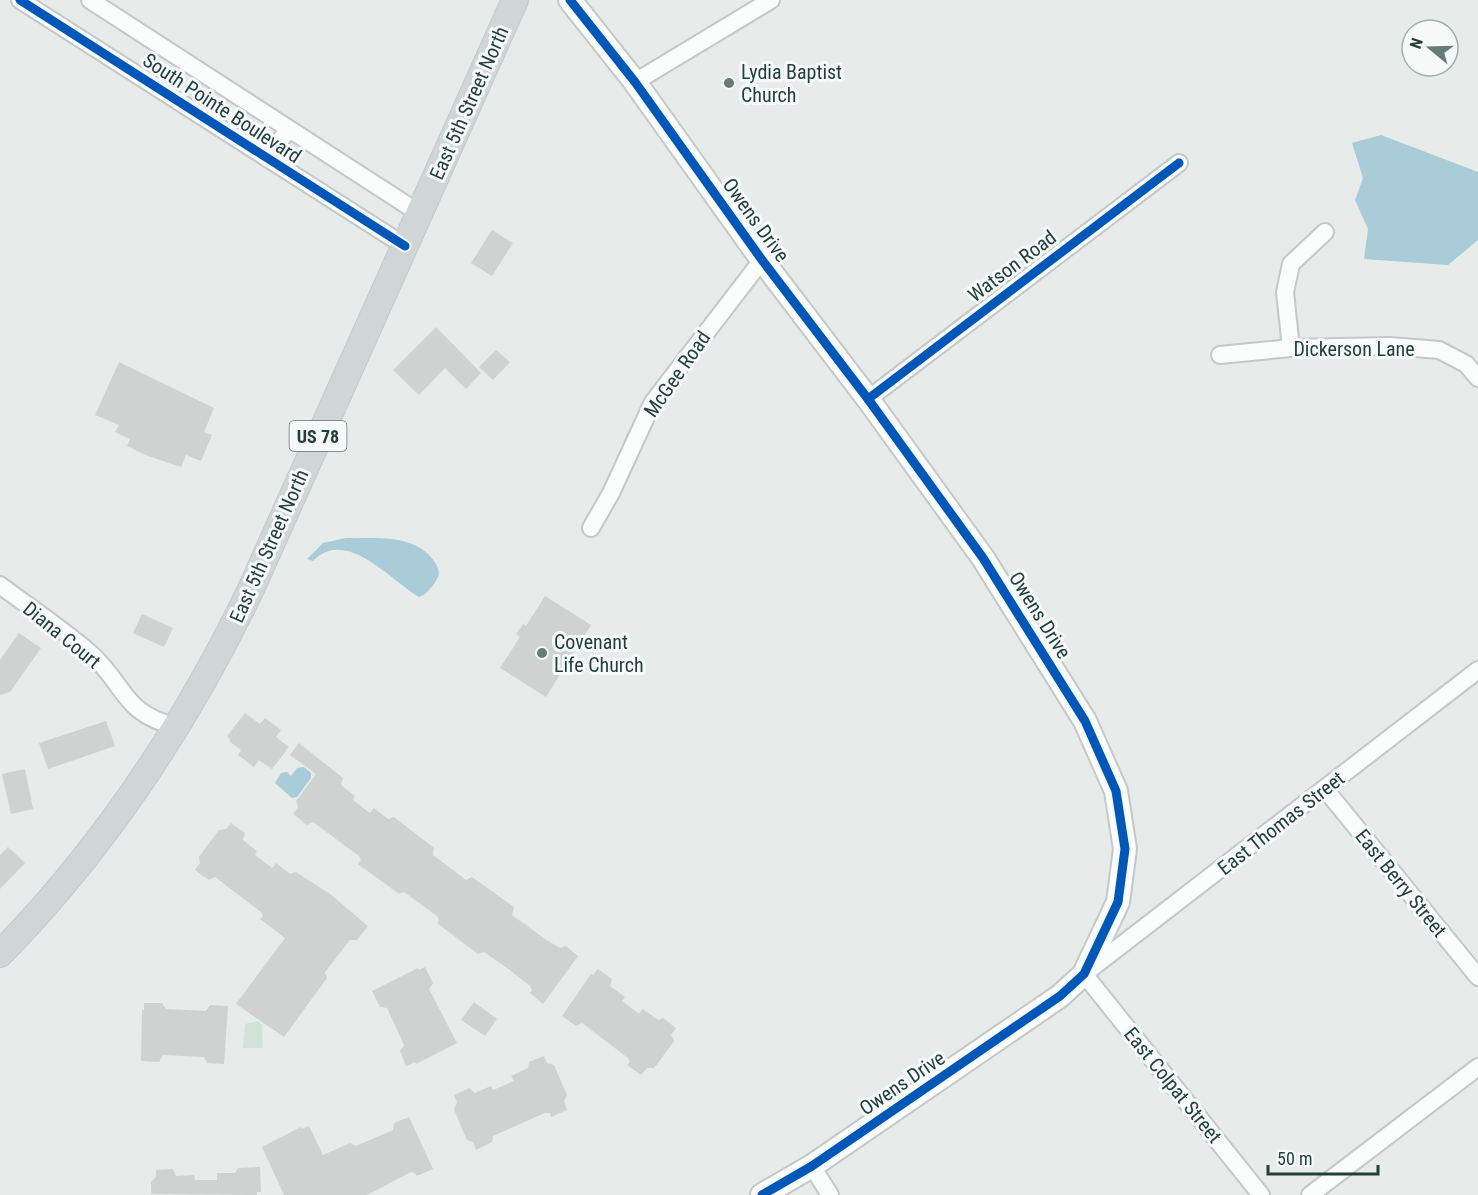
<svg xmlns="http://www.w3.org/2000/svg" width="1478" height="1195" font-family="'Roboto Condensed',sans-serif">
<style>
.green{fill:#d1e3d9}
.water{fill:#aacbd8}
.building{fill:#ced2d1}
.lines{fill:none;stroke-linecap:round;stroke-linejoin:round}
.street-casing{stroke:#c4c8c7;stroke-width:20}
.secondary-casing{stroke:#c3c9c7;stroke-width:26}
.primary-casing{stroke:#c2cac9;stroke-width:28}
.street{stroke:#fbfcfc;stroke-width:16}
.secondary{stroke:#fbfcfc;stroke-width:22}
.primary{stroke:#cfd6d5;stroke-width:26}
.cycleway-casing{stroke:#f5faf8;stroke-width:13}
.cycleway{stroke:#0057b8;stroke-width:9}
.poi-dot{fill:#687b78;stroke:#f5faf8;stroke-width:2}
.labels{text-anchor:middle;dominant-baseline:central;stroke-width:6;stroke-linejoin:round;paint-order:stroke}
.shield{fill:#f5faf8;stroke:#637774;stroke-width:1.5}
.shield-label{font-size:18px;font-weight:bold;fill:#243f3b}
.poi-label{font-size:20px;fill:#243f3b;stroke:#f5faf8;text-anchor:start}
.street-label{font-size:20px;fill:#243f3b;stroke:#f5faf8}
</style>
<rect width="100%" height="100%" fill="#e7ebea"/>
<polygon class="green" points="258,1021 262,1025 263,1048 243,1048 245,1024"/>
<g class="water">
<polygon points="1381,135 1478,172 1478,240 1448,265 1364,259 1368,229 1355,200 1363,178 1352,143"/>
<path d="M346,538C377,539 417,533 436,564C438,568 440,572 438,577C435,583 427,595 419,597C390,580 346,527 313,561L307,559L323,543Z"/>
<polygon points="304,767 311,773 311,778 297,797 292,798 275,783 281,773 287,772 291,776 297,768"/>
</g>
<g class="building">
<polygon points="492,230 513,243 492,276 471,263"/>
<polygon points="436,327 481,373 466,389 445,368 419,395 393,370"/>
<polygon points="496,350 510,362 493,380 479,367"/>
<polygon points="119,362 214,408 204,432 212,435 201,461 186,455 181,467 148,456 127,446 130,439 115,432 119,425 95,415"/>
<polygon points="545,596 591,625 546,697 500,668 520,637 516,634 523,624 526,626"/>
<polygon points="142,614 173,628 164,647 133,633"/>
<polygon points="19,633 41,648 10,692 0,695 0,660"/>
<polygon points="245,713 260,724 265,718 281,730 276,737 289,747 272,769 259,760 254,767 238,755 241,750 229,741 230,739 227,736"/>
<polygon points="106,721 115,746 48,769 39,743"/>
<polygon points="299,743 343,778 341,785 355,796 353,800 370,813 374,808 388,819 394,817 434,848 433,855 466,880 472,877 514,907 512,915 545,939 560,948 566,946 578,956 543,1004 530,993 532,990 530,986 507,968 484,952 478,954 437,923 439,921 437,916 404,892 399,894 358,864 361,860 359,856 313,822 307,825 293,814 298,807 296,801 316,774 290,755"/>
<polygon points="25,769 33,809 11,814 2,774"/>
<polygon points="231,823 245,833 243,840 257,851 255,855 272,868 276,863 290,874 296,872 330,894 368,926 357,940 350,940 325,972 327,978 284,1037 236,1004 285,938 260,919 263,916 261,912 215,877 209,880 195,870 200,863 199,857 206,847 219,830 226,829"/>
<polygon points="8,847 25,863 0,889 0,855"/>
<polygon points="425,967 433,983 429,989 457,1043 416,1064 415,1062 406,1066 400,1051 404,1045 387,1008 380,1007 372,991 418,968 419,970"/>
<polygon points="598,969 612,979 610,986 625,997 622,1001 639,1014 643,1009 658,1020 663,1018 676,1028 671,1035 674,1041 658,1063 654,1068 647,1068 641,1075 627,1065 630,1062 628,1058 582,1023 576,1026 562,1016 591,974 593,975"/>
<polygon points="474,1002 497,1019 485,1036 461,1020"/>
<polygon points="144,1003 162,1003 166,1009 206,1011 210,1005 228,1006 224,1064 207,1063 204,1057 163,1055 159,1062 141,1061 142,1010 144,1010"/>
<polygon points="544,1056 547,1063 554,1065 567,1095 564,1101 567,1110 551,1117 550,1113 545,1113 493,1136 492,1142 476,1150 473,1142 467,1140 462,1129 454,1109 457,1102 454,1095 469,1088 475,1093 491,1086 493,1090 514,1081 511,1076 528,1068 529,1062"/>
<polygon points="409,1117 433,1169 417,1176 415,1173 411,1172 367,1195 284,1195 262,1147 301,1127 302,1129 309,1126 323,1155 350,1143 356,1146 393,1130 394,1123"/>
<polygon points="260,1167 261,1192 257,1192 257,1195 151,1194 151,1182 156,1177 156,1170 173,1169 176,1176 194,1175 195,1180 217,1180 217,1173 235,1173 238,1168"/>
</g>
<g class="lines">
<defs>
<g id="street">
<polyline points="20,0 405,246"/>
<polyline points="90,0 419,213"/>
<polyline points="635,82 771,0"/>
<polyline points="268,159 288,129"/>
<polyline points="1291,348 1285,292 1291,264 1325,232"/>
<polyline points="1220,355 1291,348 1390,346 1439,350 1466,364 1478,378"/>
<polyline points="868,399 1179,163"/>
<polyline points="591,528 611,493 653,402 762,260"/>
<path d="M0,585C29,607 61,628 89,652C126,684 121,714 178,727"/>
<polyline points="1325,789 1478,977"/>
<polyline points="812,1166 830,1195"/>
<polyline points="1261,1195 1084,974 1478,670"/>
<polyline points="1310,1195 1478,1067"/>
</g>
<polyline id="secondary" points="570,0 635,82 762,260 868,399 983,558 1085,721 1116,791 1125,849 1118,902 1084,974 1060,996 812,1166 762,1195"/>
<path id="primary" d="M0,954C105,847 186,724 251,589L515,0"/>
</defs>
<use href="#street" class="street-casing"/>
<use href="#secondary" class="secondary-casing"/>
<use href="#primary" class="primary-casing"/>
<use href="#street" class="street"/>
<use href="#secondary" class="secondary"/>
<use href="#primary" class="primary"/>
<defs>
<g id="cycleway">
<polyline points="20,0 405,246"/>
<polyline points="570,0 635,82 762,260 868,399 983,558 1085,721 1116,791 1125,849 1118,902 1084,974 1060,996 812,1166 762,1195"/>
<polyline points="868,399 1179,163"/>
</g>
</defs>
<use href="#cycleway" class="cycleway-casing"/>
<use href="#cycleway" class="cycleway"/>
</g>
<g class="poi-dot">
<circle cx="729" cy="83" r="6"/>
<circle cx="542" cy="653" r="6"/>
</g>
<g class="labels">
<rect class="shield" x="289.5" y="421" width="57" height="30" rx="4.5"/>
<g class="shield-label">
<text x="318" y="436">US 78</text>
</g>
<g class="poi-label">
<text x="741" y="72">Lydia Baptist<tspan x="741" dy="23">Church</tspan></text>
<text x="554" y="642">Covenant<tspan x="554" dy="23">Life Church</tspan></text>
</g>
<g class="street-label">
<text transform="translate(469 103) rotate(-66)">East 5th Street North</text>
<text transform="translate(222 108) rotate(33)">South Pointe Boulevard</text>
<text transform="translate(756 220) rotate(54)">Owens Drive</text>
<text transform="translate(1012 266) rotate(-37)">Watson Road</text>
<text x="1354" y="349">Dickerson Lane</text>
<text transform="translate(677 374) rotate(-55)">McGee Road</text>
<text transform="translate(269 546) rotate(-66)">East 5th Street North</text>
<text transform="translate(1040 615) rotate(58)">Owens Drive</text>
<text transform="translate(62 635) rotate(39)">Diana Court</text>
<text transform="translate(1281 823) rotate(-38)">East Thomas Street</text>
<text transform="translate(1401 883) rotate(51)">East Berry Street</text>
<text transform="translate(902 1083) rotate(-34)">Owens Drive</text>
<text transform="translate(1173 1085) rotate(51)">East Colpat Street</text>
</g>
</g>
<g transform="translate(1430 48) rotate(289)"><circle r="28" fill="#f5faf8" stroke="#a1afac" stroke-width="1.5"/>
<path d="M0-4.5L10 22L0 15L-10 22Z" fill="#687b78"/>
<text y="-9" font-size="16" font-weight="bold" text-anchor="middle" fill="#243f3b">N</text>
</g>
<path d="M1268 1165v9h110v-9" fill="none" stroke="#243f3b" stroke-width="3"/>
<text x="1277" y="1165" font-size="18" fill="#243f3b" stroke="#f5faf8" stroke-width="4.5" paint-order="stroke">50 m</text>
</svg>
